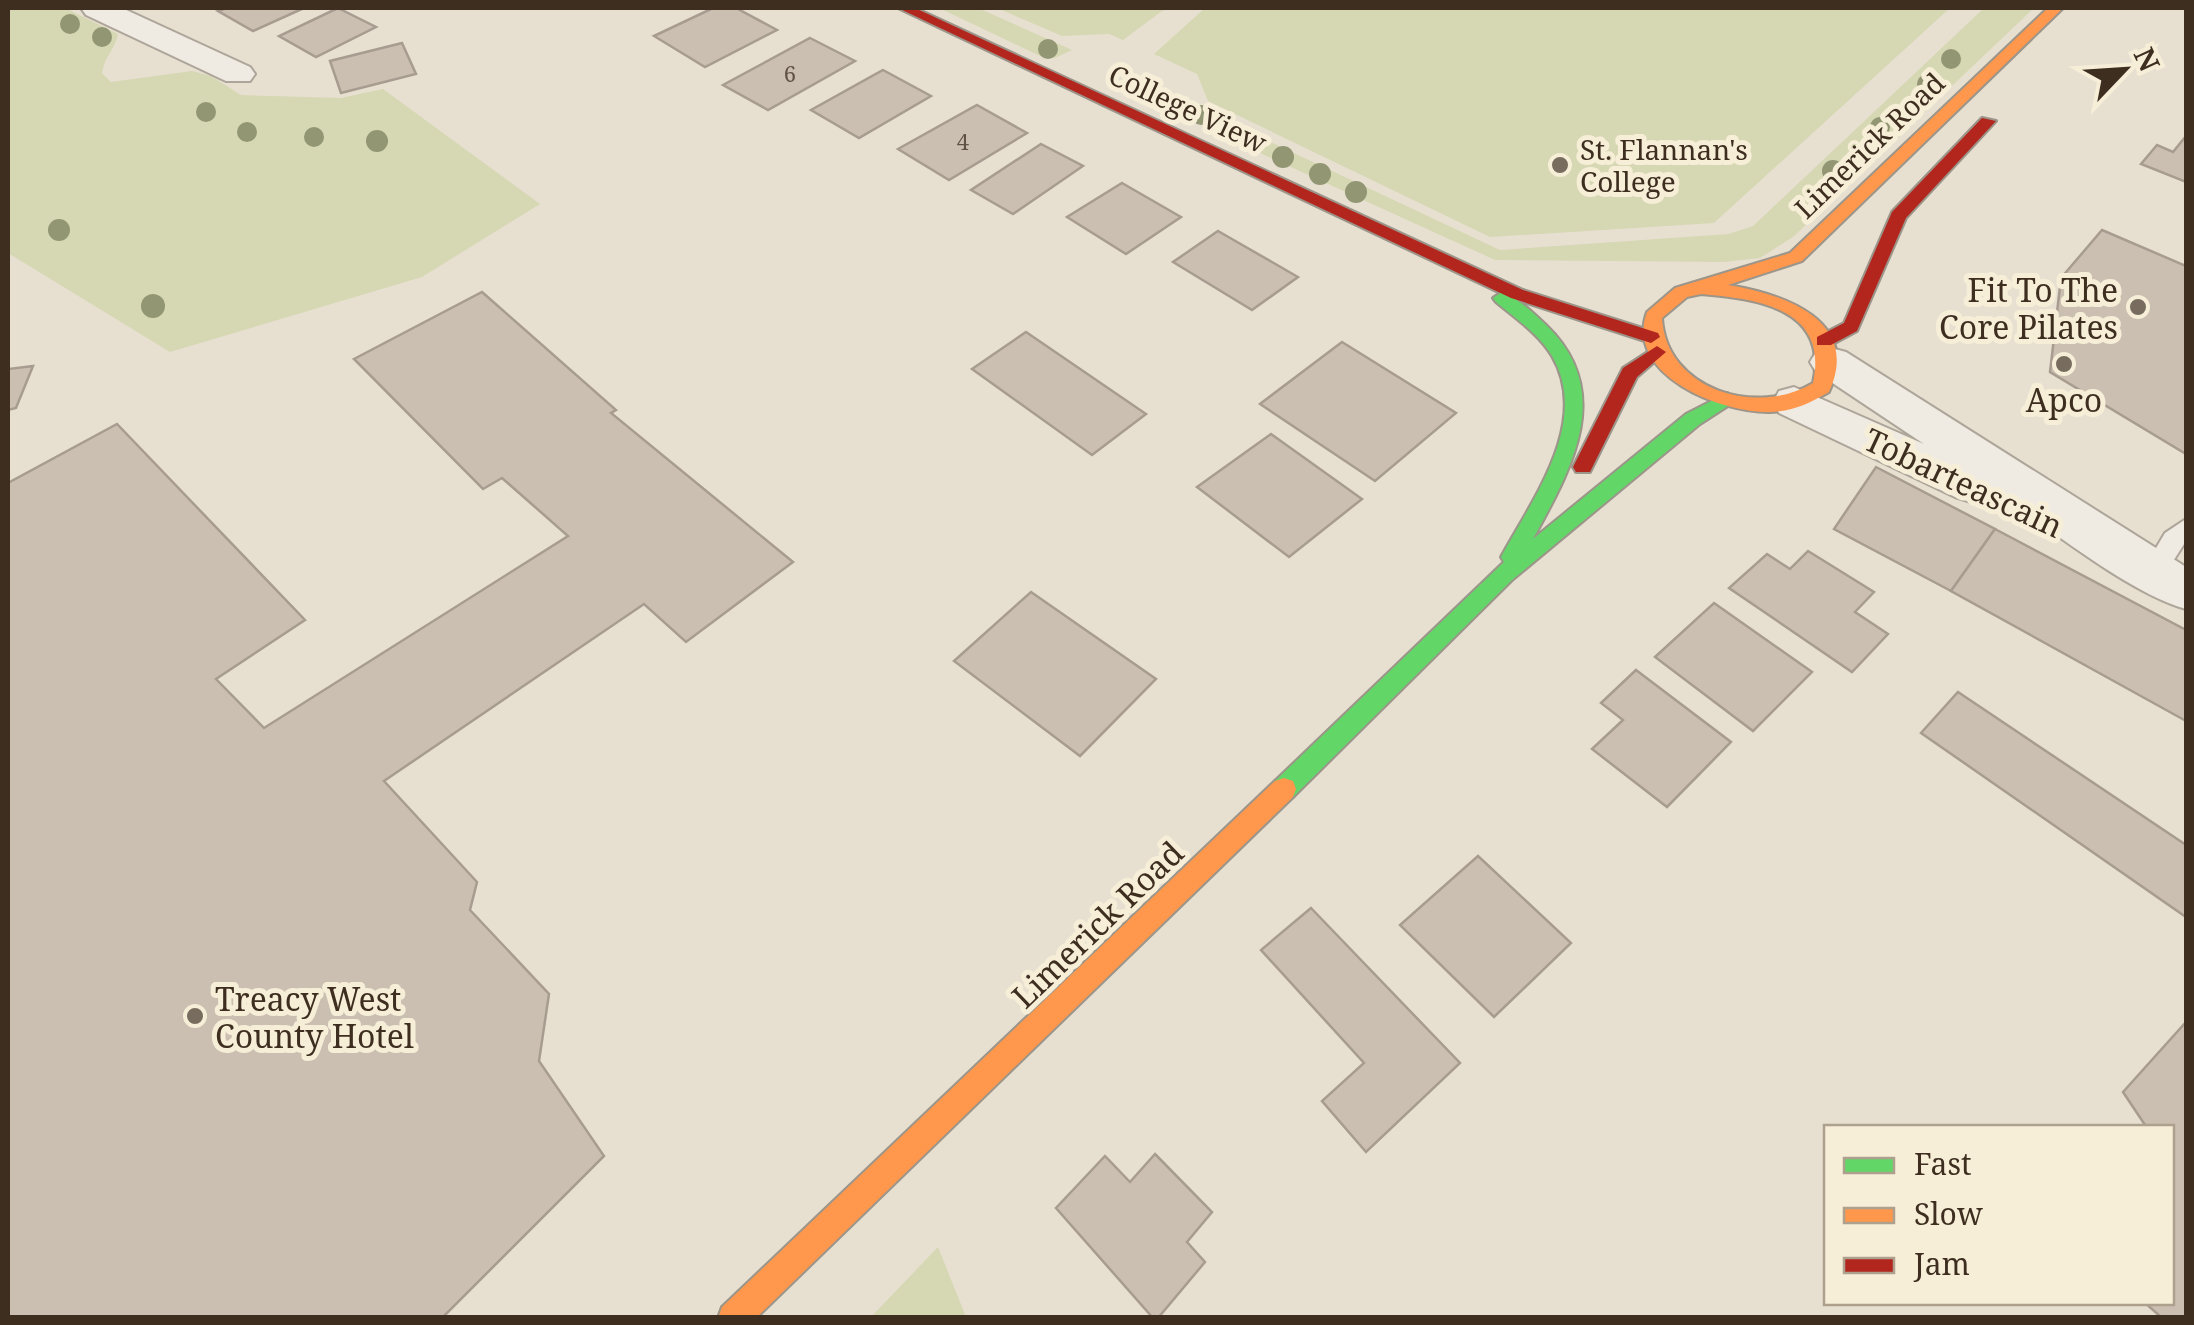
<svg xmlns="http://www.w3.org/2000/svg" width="2194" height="1325" font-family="'Noto Serif',serif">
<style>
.green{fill:#d6d7b3}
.building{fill:#cbbfb2;stroke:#a89c90;stroke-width:2.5}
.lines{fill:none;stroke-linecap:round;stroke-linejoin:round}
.lane-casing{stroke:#ada599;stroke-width:4}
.street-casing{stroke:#ada599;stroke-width:4}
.fast-casing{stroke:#9c958a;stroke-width:4}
.slow-casing{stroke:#9c958a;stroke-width:4}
.jam-casing{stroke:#9c958a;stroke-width:4}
.lane{fill:#efebe3;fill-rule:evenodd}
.street{fill:#efebe3;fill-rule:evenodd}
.fast{fill:#63d668;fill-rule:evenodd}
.slow{fill:#ff974d;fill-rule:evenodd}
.jam{fill:#b3261e;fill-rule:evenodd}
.tree{fill:#929673}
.poi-dot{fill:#786c5e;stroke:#f7eed8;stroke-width:4}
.labels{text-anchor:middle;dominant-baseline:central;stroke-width:10;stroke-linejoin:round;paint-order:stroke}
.far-number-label{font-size:22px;fill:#605244}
.far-street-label{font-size:28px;fill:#3d2e20;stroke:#f7eed8}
.far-poi-label{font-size:28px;fill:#3d2e20;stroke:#f7eed8;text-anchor:start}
.poi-label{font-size:32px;fill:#3d2e20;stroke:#f7eed8;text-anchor:end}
.street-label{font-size:32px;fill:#3d2e20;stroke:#f7eed8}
</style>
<rect width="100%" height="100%" fill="#e7e0d1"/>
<g class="green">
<path d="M8,8H65L118,34C115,50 104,57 102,73L111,82L192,71L211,76L241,95L341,98L383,89L540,204L422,277L170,352L8,253Z"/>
<polygon points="939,8 978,8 1072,50 1055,58 1040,56"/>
<polygon points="997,8 1174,8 1162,11 1123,40 1109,34 1062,36"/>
<polygon points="1205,8 1950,8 1714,223 1490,237 1208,101 1197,74 1154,54"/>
<polygon points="1984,8 2034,8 1793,237 1760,258 1724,262 1495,260 1205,128 1192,116 1196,107 1500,250 1729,234 1753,226"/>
<polygon points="938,1247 966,1317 871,1317"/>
</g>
<g class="building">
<polygon points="227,8 304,8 253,31 218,11"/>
<polygon points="338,8 376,27 316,57 279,36"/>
<polygon points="713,8 736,8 777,30 705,67 654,36"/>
<polygon points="810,38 855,61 768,110 723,85"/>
<polygon points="402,43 416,74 341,93 330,61"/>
<polygon points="883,70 931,96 859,138 811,110"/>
<polygon points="977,105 1027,133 949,180 898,149"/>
<polygon points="2186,136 2186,182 2141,164 2157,145 2173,152"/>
<polygon points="1041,144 1083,166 1013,214 971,190"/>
<polygon points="1122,183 1181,217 1126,254 1067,217"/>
<polygon points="2102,230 2186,266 2186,454 2050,372 2061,278"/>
<polygon points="1218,231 1298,277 1252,310 1173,262"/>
<polygon points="482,292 616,410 611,413 793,562 686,642 644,604 384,781 477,882 470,910 549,994 539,1061 604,1156 442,1318 8,1318 8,483 117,424 305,620 216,679 264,728 568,536 502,478 483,489 354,359"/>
<polygon points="1026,332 1146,414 1092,455 972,369"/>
<polygon points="1342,342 1456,413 1375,481 1260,404"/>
<polygon points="33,366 16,408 8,410 8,369"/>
<polygon points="1271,434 1362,499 1289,557 1197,487"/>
<polygon points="1876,467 1995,529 1951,591 1834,529"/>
<polygon points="1995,529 2186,630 2186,721 1951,591"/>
<polygon points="1808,551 1874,592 1855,612 1888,634 1852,672 1729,588 1767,554 1790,569"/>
<polygon points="1031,592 1156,679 1080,756 954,661"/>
<polygon points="1714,603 1812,672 1753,731 1655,657"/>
<polygon points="1636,670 1731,742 1667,807 1592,749 1623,720 1601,703"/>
<polygon points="1958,692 2186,845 2186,917 1921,733"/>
<polygon points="1478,856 1571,943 1494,1017 1400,925"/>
<polygon points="1311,908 1460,1063 1366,1152 1322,1101 1364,1063 1261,950"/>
<polygon points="2186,1022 2186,1318 2162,1318 2144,1302 2172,1302 2172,1128 2147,1128 2123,1092"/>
<polygon points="1155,1154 1212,1212 1187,1242 1205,1262 1158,1318 1153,1318 1056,1208 1105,1156 1130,1182"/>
</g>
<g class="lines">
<defs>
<polygon id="lane" points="2186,519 2186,541 2161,580 2145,580 2141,573 2165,533"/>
<g id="street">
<polygon points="81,8 122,8 250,67 255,74 250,81 226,81 86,15"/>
<path d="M1831,348L1846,352L2186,567V609C2126,592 2046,525 1991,489L1987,497L1971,502L1955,497L1779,413L1773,402L1779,391L1794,387L1924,444L1816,372L1810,362L1816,352Z"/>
</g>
<path id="fast" d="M1502,292C1518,298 1533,313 1546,325C1616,392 1571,469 1533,539L1686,414L1727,393L1737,400L1700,424L1512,580L1293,797L1284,800L1275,797L1272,789L1275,781L1504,562L1501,557C1532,500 1591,422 1552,356C1539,334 1515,318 1496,302L1493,298Z"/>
<g id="slow">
<path d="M2048,8H2063L1802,261L1728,285C1783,294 1862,320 1829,392C1810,403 1792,412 1770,412C1721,413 1624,375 1647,312L1675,288L1790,253ZM1701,294C1759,299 1829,309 1813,383C1757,417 1666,390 1662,318L1687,297Z"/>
<polygon points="1284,778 1293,781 1296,789 1293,797 756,1318 718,1318 722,1307 1275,781"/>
</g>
<g id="jam">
<polygon points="898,8 915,8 1523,290 1658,333 1660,337 1651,343 1511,298"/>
<polygon points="1982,118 1996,121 1906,218 1857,331 1831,345 1817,345 1817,337 1844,323 1892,212"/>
<polygon points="1657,346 1666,352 1637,377 1590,472 1576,472 1573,467 1623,368"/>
</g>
</defs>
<use href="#lane" class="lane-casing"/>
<use href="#street" class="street-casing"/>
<use href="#fast" class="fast-casing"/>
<use href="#slow" class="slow-casing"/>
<use href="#jam" class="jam-casing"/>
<use href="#lane" class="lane"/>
<use href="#street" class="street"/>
<use href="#fast" class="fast"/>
<use href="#slow" class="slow"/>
<use href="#jam" class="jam"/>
</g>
<g class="tree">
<circle cx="70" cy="24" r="10"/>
<circle cx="102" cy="37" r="10"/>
<circle cx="1048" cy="49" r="10"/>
<circle cx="1951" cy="59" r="10"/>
<circle cx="1927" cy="84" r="10"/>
<circle cx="206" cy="112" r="10"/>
<circle cx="1201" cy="115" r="10"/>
<circle cx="1880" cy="127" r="10"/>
<circle cx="247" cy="132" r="10"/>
<circle cx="314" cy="137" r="10"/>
<circle cx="1248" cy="139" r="10"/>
<circle cx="377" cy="141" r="11"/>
<circle cx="1283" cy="157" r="11"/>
<circle cx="1833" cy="171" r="11"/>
<circle cx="1320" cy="174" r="11"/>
<circle cx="1356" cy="192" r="11"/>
<circle cx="59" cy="230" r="11"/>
<circle cx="153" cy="306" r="12"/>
</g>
<g class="poi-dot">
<circle cx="1560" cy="165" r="10"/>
<circle cx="2138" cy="307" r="10"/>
<circle cx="2064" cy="364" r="10"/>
<circle cx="195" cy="1016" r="10"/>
</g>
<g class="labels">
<g class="far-number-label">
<text x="790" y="73">6</text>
<text x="963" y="141">4</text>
</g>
<g class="far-street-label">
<text transform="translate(1188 108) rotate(25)">College View</text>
<text transform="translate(1869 145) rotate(-44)">Limerick Road</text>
</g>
<g class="far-poi-label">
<text x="1580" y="149">St. Flannan's<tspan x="1580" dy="32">College</tspan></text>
</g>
<g class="poi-label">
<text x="2118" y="289">Fit To The<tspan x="2118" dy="37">Core Pilates</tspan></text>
<text x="2064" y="399" text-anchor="middle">Apco</text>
<text x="215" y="998" text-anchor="start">Treacy West<tspan x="215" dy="37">County Hotel</tspan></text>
</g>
<g class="street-label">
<text transform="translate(1964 482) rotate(25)">Tobarteascain</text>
<text transform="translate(1097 924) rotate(-44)">Limerick Road</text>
</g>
</g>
<rect width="2194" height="1325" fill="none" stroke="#3d2e20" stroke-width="20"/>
<rect x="1824" y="1125" width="350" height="180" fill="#f7eed8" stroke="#ada18e" stroke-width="2.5"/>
<rect x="1844" y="1158" width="50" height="15" fill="#63d668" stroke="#ada18e" stroke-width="2.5"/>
<text x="1914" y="1175" font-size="30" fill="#3d2e20">Fast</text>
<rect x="1844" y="1208" width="50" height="15" fill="#ff974d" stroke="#ada18e" stroke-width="2.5"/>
<text x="1914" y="1225" font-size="30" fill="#3d2e20">Slow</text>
<rect x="1844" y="1258" width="50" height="15" fill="#b3261e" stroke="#ada18e" stroke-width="2.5"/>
<text x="1914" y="1275" font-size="30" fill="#3d2e20">Jam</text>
<g transform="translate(2124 70) rotate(65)" stroke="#f7eed8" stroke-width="8" paint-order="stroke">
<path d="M0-8L18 38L0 25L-18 38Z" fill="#3d2e20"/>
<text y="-15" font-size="28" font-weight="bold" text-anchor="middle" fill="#3d2e20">N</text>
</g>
</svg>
